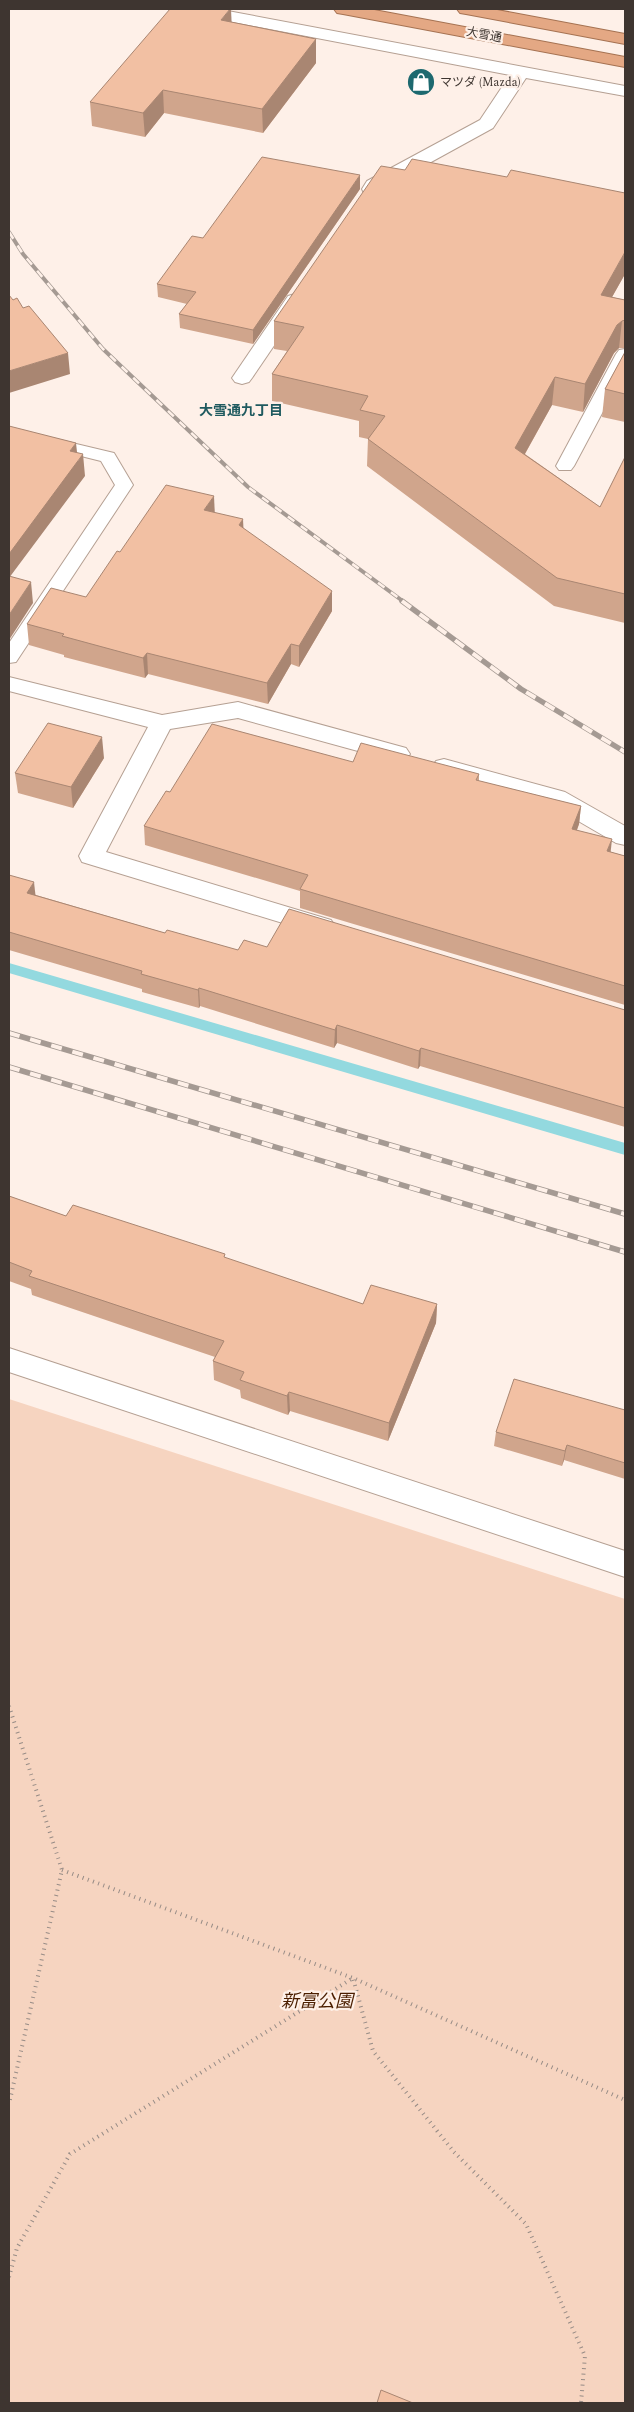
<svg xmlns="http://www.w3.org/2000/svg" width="634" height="2412" font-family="Spectral,'Noto Sans JP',serif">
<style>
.green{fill:#f6d4c0}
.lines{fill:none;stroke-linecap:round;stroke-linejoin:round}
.stream{fill:#93d9df;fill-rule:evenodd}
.service-casing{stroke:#b5a093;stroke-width:2}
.minor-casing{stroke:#b5a093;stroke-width:2}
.trunk-casing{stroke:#a57252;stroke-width:2}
.path{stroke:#978c86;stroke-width:4;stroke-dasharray:1 4.5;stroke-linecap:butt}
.service{fill:#fff;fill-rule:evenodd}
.minor{fill:#fff;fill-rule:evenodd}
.trunk{fill:#e4a884;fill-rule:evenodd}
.rail-far1-casing{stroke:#a59a93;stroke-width:4}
.rail-casing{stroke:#a59a93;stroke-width:5.5}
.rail-far1{stroke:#fef0e8;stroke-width:2.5;stroke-dasharray:8;stroke-linecap:butt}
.rail{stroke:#fef0e8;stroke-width:4;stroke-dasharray:11;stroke-linecap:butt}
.wall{fill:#d0a58c}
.shaded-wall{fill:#a98672}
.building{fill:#f2c0a3;stroke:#a98672}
.labels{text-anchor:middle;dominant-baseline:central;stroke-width:4.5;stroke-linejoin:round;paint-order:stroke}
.far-street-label{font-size:12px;fill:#3e3530;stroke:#fef0e8}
.far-poi-label{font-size:12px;fill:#3e3530;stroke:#fef0e8;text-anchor:start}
.far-neighbourhood-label{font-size:14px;font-weight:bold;fill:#1f5a5f;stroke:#fef0e8}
.near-park-label{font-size:18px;font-style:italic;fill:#4b1e00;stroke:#fef0e8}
</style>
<rect width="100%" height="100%" fill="#fef0e8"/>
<polygon class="green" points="9,1399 625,1599 625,2403 9,2403"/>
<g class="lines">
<polygon class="stream" points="9,963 625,1143 625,1155 9,973"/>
<defs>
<g id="service">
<polygon points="625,349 625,370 574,466 571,470 559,470 556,466 616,354 619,350"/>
<polygon points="9,428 114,453 133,485 16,662 9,663 9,643 115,485 101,461 9,438"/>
</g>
<g id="minor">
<polygon points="183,9 217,9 625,86 625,96 526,78 493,128 371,195 364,193 362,189 367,181 480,120 510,75 191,14 185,13"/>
<polygon points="295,294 302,296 305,300 252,378 249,382 242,384 235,382 232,378 288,296"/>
<polygon points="9,677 162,715 238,702 406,748 410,754 406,760 398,762 238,718 170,729 106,852 331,920 335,926 331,932 322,935 82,862 79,856 148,727 9,691"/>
<polygon points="444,759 565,792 625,826 625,845 616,843 549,804 436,773 432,767 436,761"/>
<polygon points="9,1348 625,1551 625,1577 9,1372"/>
</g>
<g id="trunk">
<polygon points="334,9 369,9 625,57 625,67 343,14 337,13"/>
<polygon points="457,9 492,9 625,34 625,44 466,14 460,13"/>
</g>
</defs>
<use href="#service" class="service-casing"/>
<use href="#minor" class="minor-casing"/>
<use href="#trunk" class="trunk-casing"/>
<g class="path">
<polyline points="9,1706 62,1870 9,2104"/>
<polyline points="62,1870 353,1978 625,2100"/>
<polyline points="9,2277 17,2248 70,2154 353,1978 373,2051 454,2152 526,2224 585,2356 581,2403"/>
</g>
<use href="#service" class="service"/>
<use href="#minor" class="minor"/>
<use href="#trunk" class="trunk"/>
<defs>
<polyline id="rail-far1" points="9,232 23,254 103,349 248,487 404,602"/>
<g id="rail">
<polyline points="402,601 521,689 625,752"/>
<polyline points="9,1033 625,1214"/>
<polyline points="9,1067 625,1252"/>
</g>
</defs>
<use href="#rail-far1" class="rail-far1-casing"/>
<use href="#rail" class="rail-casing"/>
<use href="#rail-far1" class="rail-far1"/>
<use href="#rail" class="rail"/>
</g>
<g class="wall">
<polygon points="231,22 316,39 316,63 263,133 164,113 145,137 92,126 90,102"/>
<polygon points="360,189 253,344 180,328 179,314 187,304 158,297 157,284 203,238"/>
<polygon points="625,274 612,297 625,300 625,348 619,348 614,353 583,412 552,405 525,454 600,507 625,457 625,623 554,606 367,466 368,439 359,437 359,421 272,401 272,374 287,351 274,349 274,321"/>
<polygon points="625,352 625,422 602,417 605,389"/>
<polygon points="214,513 243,528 332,611 299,667 291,664 268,704 148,674 145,678 64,657 64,655 29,645 27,624 86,597 120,552"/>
<polygon points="104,758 73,808 18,793 15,773"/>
<polygon points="353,762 479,774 479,781 581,806 579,824 577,830 611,852 625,856 625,1005 300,908 300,891 145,845 144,826 170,792"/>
<polygon points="9,875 36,895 165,933 238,950 267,947 625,1010 625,1127 420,1066 418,1069 337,1043 334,1048 200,1006 199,1008 142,992 142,989 9,950"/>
<polygon points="9,1196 66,1216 225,1258 363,1304 437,1304 436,1323 388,1441 290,1411 288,1415 241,1398 240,1390 214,1380 213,1361 215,1357 32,1295 31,1289 9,1281"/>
<polygon points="625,1410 625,1479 564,1460 562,1466 494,1446 496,1432"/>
</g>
<g class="shaded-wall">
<polygon points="230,9 231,9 232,31 221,20"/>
<polygon points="316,39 316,63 263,133 262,109"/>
<polygon points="163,90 164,113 145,137 143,113"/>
<polygon points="360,175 360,189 253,344 253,330"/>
<polygon points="625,252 625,274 598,322 601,295"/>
<polygon points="622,321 619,348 614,353 583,412 585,384 617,325"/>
<polygon points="68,353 70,374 9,393 9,371"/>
<polygon points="555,377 552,405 513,475 515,448"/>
<polygon points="76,443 78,461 83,454 85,476 9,578 9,554 70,451"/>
<polygon points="214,496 215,517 204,510"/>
<polygon points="243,519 244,540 239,525"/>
<polygon points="31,582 33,603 9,640 9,615"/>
<polygon points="332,591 332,611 299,667 299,646"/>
<polygon points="291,644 291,664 268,704 267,683"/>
<polygon points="147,653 148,674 145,678 143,658"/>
<polygon points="102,737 104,758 73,808 71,787"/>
<polygon points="581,806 579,824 570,848 572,829"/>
<polygon points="612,839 610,858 607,851"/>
<polygon points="34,882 36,900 27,893"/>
<polygon points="199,988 200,1006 199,1008 198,990"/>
<polygon points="337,1025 337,1043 334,1048 335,1030"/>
<polygon points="421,1048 420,1066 418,1069 419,1051"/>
<polygon points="437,1304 436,1323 388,1441 389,1423"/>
<polygon points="289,1392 290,1411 288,1415 287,1396"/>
<polygon points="567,1445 564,1460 562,1466 565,1451"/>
</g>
<g class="building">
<polygon points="170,9 230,9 221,20 316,39 262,109 163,90 143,113 90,102"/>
<polygon points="262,157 360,175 253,330 179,314 196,292 157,284 192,236 203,238"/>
<polygon points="412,159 507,177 511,170 625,193 625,252 601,295 625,300 625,320 622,321 617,325 585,384 555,377 515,448 600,507 625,457 625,594 557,578 368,439 385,416 360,410 368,396 272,374 304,327 274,321 381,166 405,170"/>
<polygon points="9,295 13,300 17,298 23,308 29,306 68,353 9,371"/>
<polygon points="625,352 625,394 605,389"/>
<polygon points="9,426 76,443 70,451 83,454 9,554"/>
<polygon points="166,485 214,496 204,510 243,519 239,525 332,591 299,646 291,644 267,683 147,653 143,658 62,636 64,634 27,624 51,588 86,597 117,551 120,552"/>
<polygon points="9,576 31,582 9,615"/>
<polygon points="48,723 102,737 71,787 15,773"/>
<polygon points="212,724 353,762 361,743 479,774 476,780 581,806 572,829 612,839 607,851 625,856 625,986 300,889 308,875 144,826 166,791 170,792"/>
<polygon points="9,875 34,882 27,893 165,933 167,930 238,950 244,940 267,947 289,909 625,1010 625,1108 421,1048 419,1051 337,1025 335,1030 199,988 198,990 141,974 142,971 9,932"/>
<polygon points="9,1196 66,1216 73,1205 225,1254 224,1257 363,1304 371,1285 437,1304 389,1423 289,1392 287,1396 240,1380 244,1372 213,1361 224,1341 29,1276 32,1271 9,1262"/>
<polygon points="514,1379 625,1410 625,1463 567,1445 565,1451 496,1432"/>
<polygon points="381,2390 413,2403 377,2403"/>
</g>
<defs>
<symbol id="shop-disc" viewBox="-11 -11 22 22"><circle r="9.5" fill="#1d696f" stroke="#fef0e8"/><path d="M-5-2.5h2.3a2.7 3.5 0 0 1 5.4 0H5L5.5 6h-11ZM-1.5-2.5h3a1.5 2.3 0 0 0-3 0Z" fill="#fff"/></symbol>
</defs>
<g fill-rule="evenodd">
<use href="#shop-disc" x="405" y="66" width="32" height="32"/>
</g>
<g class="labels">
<g class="far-street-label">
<text transform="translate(484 35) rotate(11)">大雪通</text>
</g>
<g class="far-poi-label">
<text x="440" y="82">マツダ (Mazda)</text>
</g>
<g class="far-neighbourhood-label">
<text x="241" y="410">大雪通九丁目</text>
</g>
<g class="near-park-label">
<text x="317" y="2001">新富公園</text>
</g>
</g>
<rect width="634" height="2412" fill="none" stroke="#3e3530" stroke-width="20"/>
</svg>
